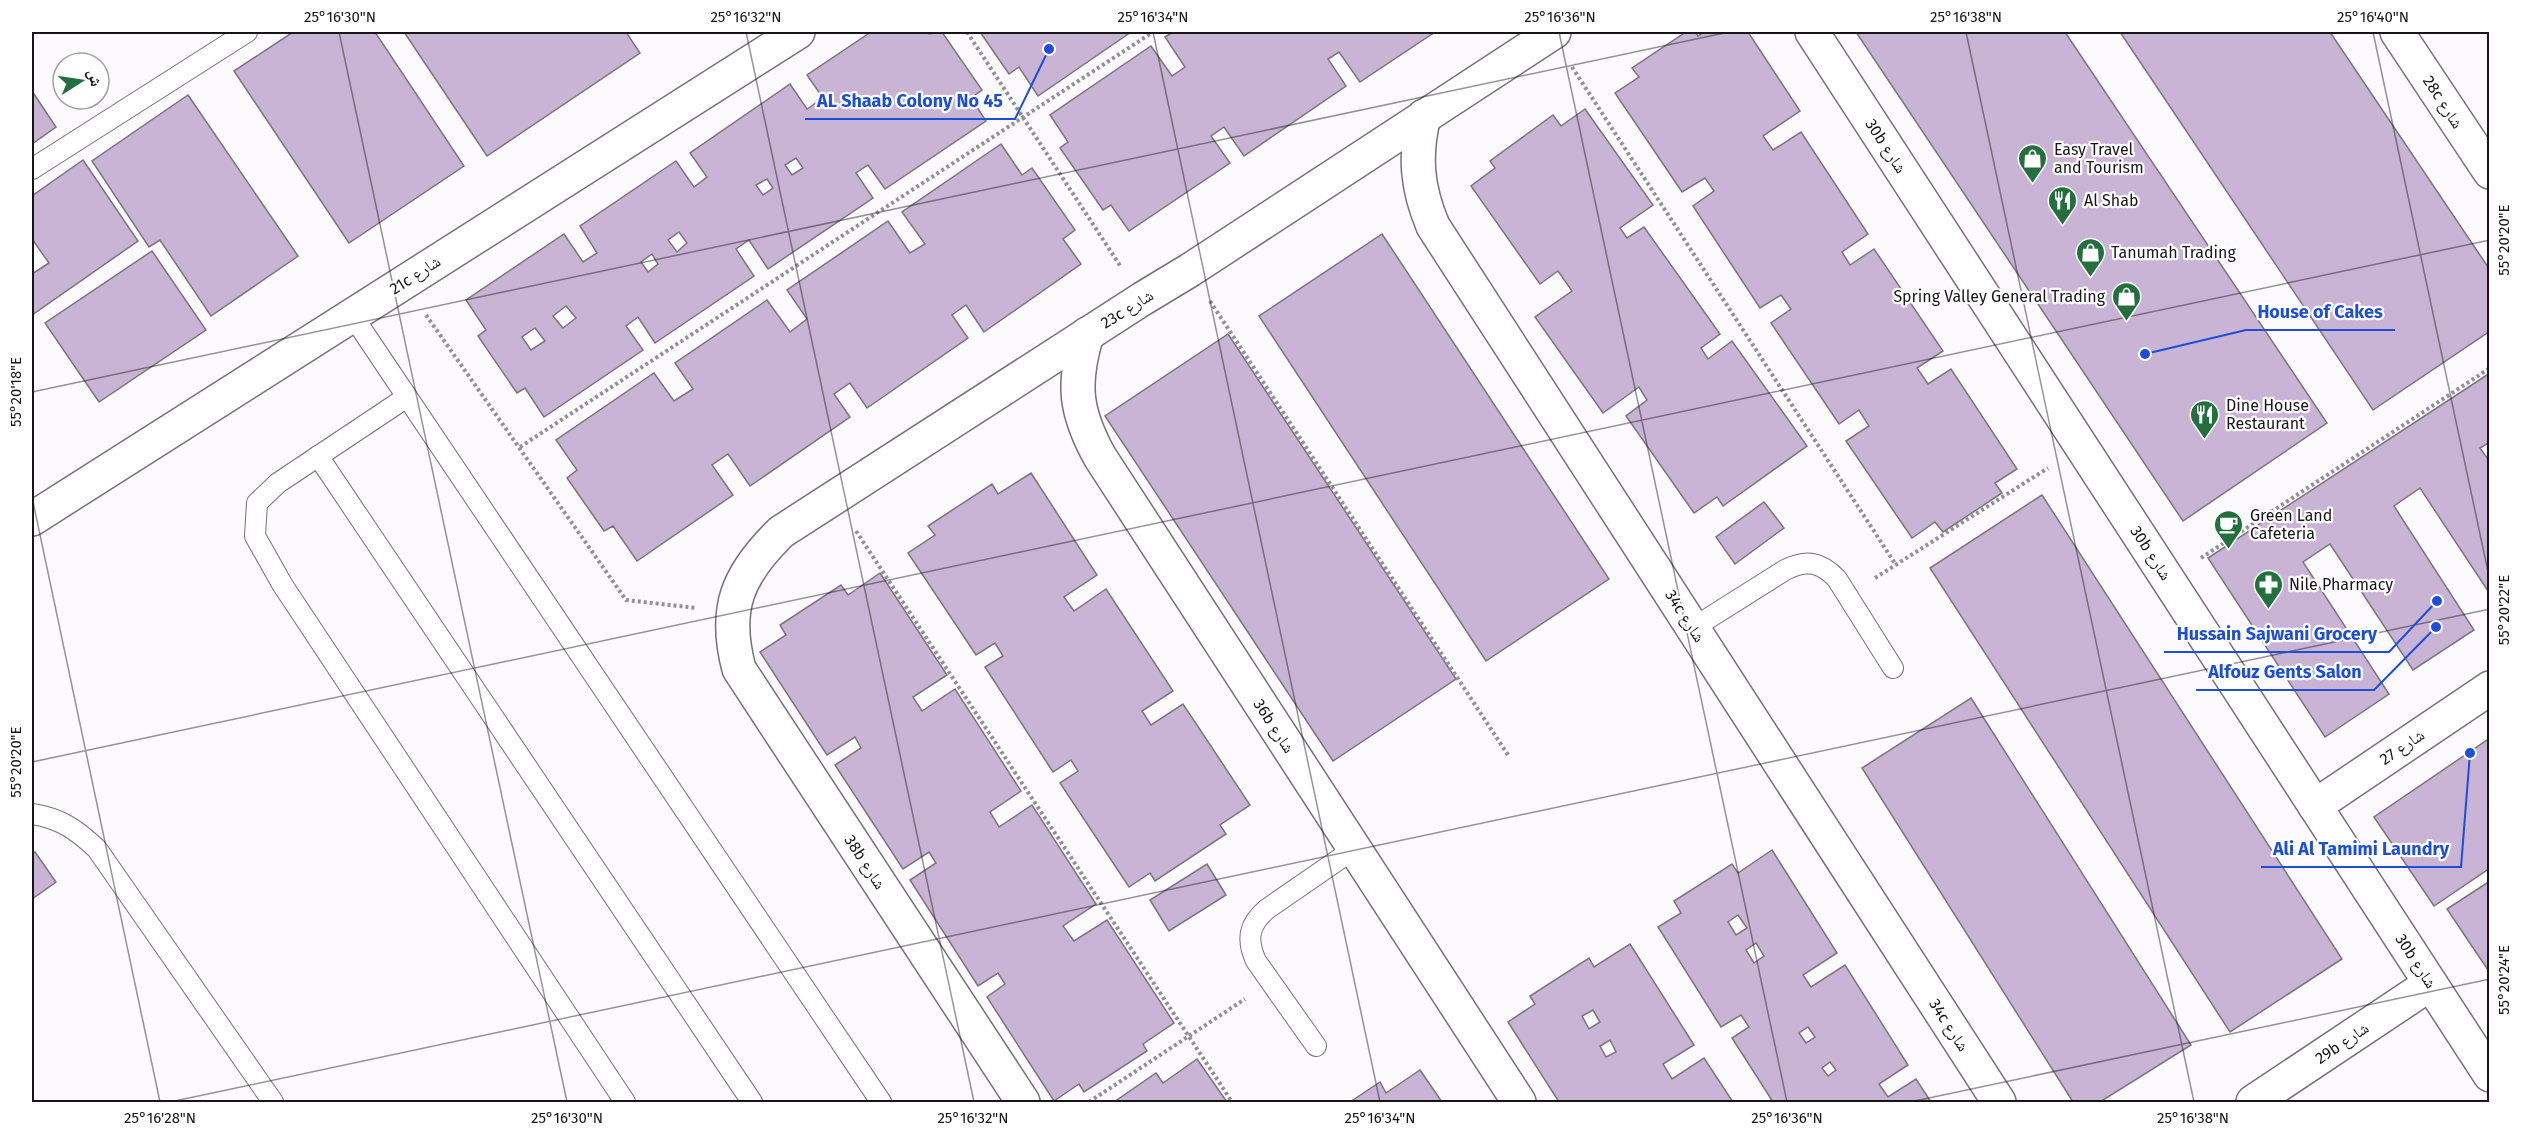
<svg xmlns="http://www.w3.org/2000/svg" width="2521" height="1134" font-family="'Fira Sans','Noto Naskh Arabic',sans-serif">
<style>
.building{fill:#cab4d5;stroke:#79757b;stroke-width:1.5;fill-rule:evenodd}
.lines{fill:none;stroke-linecap:round;stroke-linejoin:round}
.service-casing{stroke:#757177;stroke-width:22}
.minor-casing{stroke:#757177;stroke-width:36}
.path{stroke:#929093;stroke-width:4;stroke-dasharray:3 3;stroke-linecap:butt}
.service{stroke:#fff;stroke-width:20}
.minor{stroke:#fff;stroke-width:33}
.ticks{fill:none;stroke:#171518;stroke-width:1.5;stroke-opacity:0.45}
.labels{text-anchor:middle;dominant-baseline:central;stroke-width:4.5;stroke-linejoin:round;paint-order:stroke}
.street-label{font-size:16px;fill:#171518;stroke:#fff}
.poi-label{font-size:16px;fill:#171518;stroke:#fff;text-anchor:start}
.leader{fill:none;stroke:#1d4ed8;stroke-width:2}
.callout-dot{fill:#1d4ed8;stroke:#fff;stroke-width:2}
.callout-label{font-size:18px;text-anchor:middle;font-weight:bold;fill:#1d4ed8;stroke:#fff;stroke-width:4.5;stroke-linejoin:round;paint-order:stroke}
.neatline{fill:none;stroke:#171518;stroke-width:2}
.ticks-label{font-size:15px;text-anchor:middle;fill:#171518}
</style>
<rect width="100%" height="100%" fill="#fdfafe"/>
<g class="building">
<polygon points="293,32 375,32 464,166 349,243 234,71"/>
<polygon points="404,32 626,32 640,53 487,156"/>
<path d="M871,32H927L929,34L942,32L982,90L971,98L986,121L885,189L868,165L856,173L873,198L768,269L749,240L736,249L754,276L655,343L638,317L626,326L643,350L544,417L525,388L517,393L478,336L486,330L466,300L564,234L583,262L597,253L580,226L676,161L694,187L707,177L690,153L790,84L807,109L823,98L807,75ZM796,158L803,168L792,175L785,165ZM767,179L773,188L763,195L756,185ZM679,232L687,243L677,252L668,240ZM652,254L658,264L648,272L641,262ZM566,306L576,318L563,328L553,316ZM535,328L545,341L531,350L522,337Z"/>
<polygon points="980,32 1131,32 1038,96 1019,67 1009,74"/>
<polygon points="1173,32 1435,32 1360,82 1339,52 1328,59 1346,86 1244,156 1224,127 1211,136 1230,163 1129,231 1111,205 1103,210 1060,148 1068,142 1050,115 1151,46 1172,76 1185,67 1165,37"/>
<polygon points="1686,32 1695,32 1698,36 1705,32 1748,32 1800,111 1763,136 1773,150 1801,132 1868,234 1842,252 1850,265 1874,249 1943,351 1917,368 1928,384 1951,369 2017,469 1995,483 2002,493 1943,532 1935,522 1912,538 1846,441 1869,426 1859,410 1839,424 1771,323 1791,309 1781,295 1760,308 1693,206 1714,191 1705,178 1682,192 1615,93 1639,77 1632,68"/>
<polygon points="1856,32 2065,32 2327,423 2183,521"/>
<polygon points="2120,32 2330,32 2490,270 2490,331 2373,410"/>
<polygon points="32,91 56,127 32,144"/>
<polygon points="188,95 298,256 211,316 160,240 149,247 92,161"/>
<polygon points="1585,109 1653,205 1620,228 1627,238 1644,227 1720,334 1701,348 1708,359 1732,341 1807,446 1723,506 1717,497 1694,513 1626,416 1647,400 1639,387 1603,413 1535,317 1572,291 1558,271 1540,284 1471,186 1495,168 1490,161 1553,115 1561,126"/>
<polygon points="1001,144 1022,175 1032,168 1075,230 1063,239 1081,264 984,332 966,305 952,315 968,338 867,408 850,383 834,394 850,417 750,486 728,454 712,465 733,495 637,561 613,526 604,531 567,478 577,470 556,440 654,373 674,401 693,389 675,363 767,300 790,332 807,319 787,290 888,221 910,253 925,244 902,212"/>
<polygon points="83,160 138,241 32,315 32,274 49,263 32,239 32,196"/>
<polygon points="1382,234 1609,579 1486,661 1259,316"/>
<polygon points="152,251 206,330 99,402 45,323"/>
<polygon points="1228,334 1456,679 1333,761 1105,416"/>
<polygon points="2490,373 2490,442 2480,448 2490,462 2490,594 2420,488 2394,506 2474,630 2413,670 2330,544 2303,562 2389,694 2325,737 2208,558"/>
<polygon points="1031,473 1097,575 1064,597 1074,611 1106,589 1173,691 1142,711 1151,725 1183,704 1250,805 1220,825 1226,834 1155,881 1150,873 1129,887 1060,783 1078,771 1071,760 1053,772 985,667 1003,656 995,643 976,655 908,553 935,535 928,526 992,484 998,494"/>
<polygon points="2042,495 2342,959 2230,1032 1930,568"/>
<polygon points="1764,502 1784,528 1735,564 1716,537"/>
<polygon points="880,573 947,675 913,697 922,711 955,689 1021,791 990,812 999,827 1032,805 1096,904 1063,926 1074,941 1107,920 1174,1023 1143,1044 1147,1051 1084,1092 1079,1084 1054,1101 987,997 1005,984 998,973 978,986 910,880 936,863 929,852 903,869 835,765 861,748 855,737 827,755 760,652 786,635 780,625 841,585 848,595"/>
<polygon points="1971,698 2191,1045 2100,1102 2073,1102 1862,768"/>
<polygon points="2490,738 2490,868 2434,906 2374,817"/>
<path d="M1772,850L1837,953L1803,975L1811,987L1845,965L1908,1065L1879,1084L1888,1097L1916,1079L1931,1102H1773L1732,1038L1749,1027L1741,1015L1721,1027L1658,927L1681,913L1674,901L1732,864L1738,873ZM1738,915L1747,928L1736,935L1728,922ZM1756,943L1764,956L1754,963L1746,950ZM1808,1027L1815,1037L1806,1043L1799,1033ZM1830,1062L1836,1070L1828,1076L1822,1068Z"/>
<polygon points="35,852 56,882 32,899 32,854"/>
<polygon points="1207,864 1226,895 1169,931 1150,900"/>
<polygon points="2490,881 2490,973 2447,909"/>
<path d="M1630,944L1694,1045L1663,1064L1672,1079L1704,1058L1733,1102H1559L1508,1022L1535,1004L1530,996L1589,958L1594,967ZM1593,1010L1600,1022L1589,1029L1582,1016ZM1610,1040L1616,1052L1606,1057L1600,1046Z"/>
<polygon points="1197,1059 1227,1102 1114,1102 1156,1073 1163,1083"/>
<polygon points="1420,1070 1442,1102 1350,1102 1380,1082 1386,1093"/>
</g>
<g class="lines">
<defs>
<g id="service">
<polyline points="32,169 247,32"/>
<polyline points="352,315 881,1102"/>
<polyline points="407,397 278,483 257,503 255,536 282,584 625,1102"/>
<polyline points="318,456 752,1102"/>
<path d="M1693,628L1785,570C1807,559 1821,562 1837,579L1893,668"/>
<path d="M32,814C60,818 77,830 97,849L273,1102"/>
<path d="M1316,1046L1256,961C1246,939 1249,924 1267,909L1354,849"/>
</g>
<g id="minor">
<polyline points="1812,32 2490,1075"/>
<polyline points="2397,32 2490,172"/>
<path d="M1424,116C1414,156 1417,188 1433,226L1999,1102"/>
<path d="M1087,334C1072,384 1075,412 1100,457L1519,1102"/>
<polyline points="32,519 798,32"/>
<polyline points="2315,806 2490,688"/>
<path d="M1023,1102L739,669C723,609 737,575 781,532L1142,299L1190,270L1554,32"/>
<polyline points="2253,1102 2430,984"/>
</g>
</defs>
<use href="#service" class="service-casing"/>
<use href="#minor" class="minor-casing"/>
<g class="path">
<polyline points="967,32 1121,267"/>
<polyline points="1572,67 1896,565"/>
<polyline points="1210,301 1508,755"/>
<polyline points="426,315 626,600 696,608"/>
<polyline points="520,447 1153,32"/>
<polyline points="856,531 1232,1102"/>
<polyline points="2201,558 2490,368"/>
<polyline points="1875,578 2048,468"/>
<polyline points="1089,1102 1245,999"/>
</g>
<use href="#service" class="service"/>
<use href="#minor" class="minor"/>
</g>
<path class="ticks" d="M339,32L567,1102M746,32L974,1102M1153,32L1380,1102M1559,32L1787,1102M1966,32L2194,1102M2373,32L2490,581M32,392L1729,32M32,497L160,1102M32,762L2490,240M170,1102L2490,609M1910,1102L2490,979"/>
<defs>
<symbol id="shop-pin" viewBox="-11 -11 22 30"><path d="M0 17L-7.5 6A9.5 9.5 0 1 1 7.5 6Z" fill="#236f3d" stroke="#fff"/><path d="M-5-2.5h2.3a2.7 3.5 0 0 1 5.4 0H5L5.5 6h-11ZM-1.5-2.5h3a1.5 2.3 0 0 0-3 0Z" fill="#fff"/></symbol>
<symbol id="restaurant-pin" viewBox="-11 -11 22 30"><path d="M0 17L-7.5 6A9.5 9.5 0 1 1 7.5 6Z" fill="#236f3d" stroke="#fff"/><path d="M-5-6h1v4h1v-4h1v4h1v-4h1v5L-1.5 .5V6h-2V.5L-5-1ZM5-6V6H3V1.5H1.5Q1.5-4 5-6Z" fill="#fff"/></symbol>
<symbol id="cafe-pin" viewBox="-11 -11 22 30"><path d="M0 17L-7.5 6A9.5 9.5 0 1 1 7.5 6Z" fill="#236f3d" stroke="#fff"/><path d="M-5.5-4.5H6V0H3Q3 3.5 0 3.5H-2.5Q-5.5 3.5-5.5 0ZM3-3.2v2h1.7v-2ZM-6 4.5H4V6H-6Z" fill="#fff"/></symbol>
<symbol id="pharmacy-pin" viewBox="-11 -11 22 30"><path d="M0 17L-7.5 6A9.5 9.5 0 1 1 7.5 6Z" fill="#236f3d" stroke="#fff"/><path d="M-2-6h4v4h4v4h-4v4h-4v-4h-4v-4h4Z" fill="#fff"/></symbol>
</defs>
<g fill-rule="evenodd">
<use href="#shop-pin" x="2016" y="142" width="33" height="45"/>
<use href="#restaurant-pin" x="2046" y="184" width="33" height="45"/>
<use href="#shop-pin" x="2074" y="236" width="33" height="45"/>
<use href="#shop-pin" x="2110" y="280" width="33" height="45"/>
<use href="#restaurant-pin" x="2188" y="398" width="33" height="45"/>
<use href="#cafe-pin" x="2212" y="508" width="33" height="45"/>
<use href="#pharmacy-pin" x="2252" y="568" width="33" height="45"/>
</g>
<g class="labels">
<g class="street-label">
<text transform="translate(2443 102) rotate(57)">28c شارع</text>
<text transform="translate(1886 146) rotate(57)">30b شارع</text>
<text transform="translate(415 275) rotate(-33)">21c شارع</text>
<text transform="translate(1127 309) rotate(-32)">23c شارع</text>
<text transform="translate(2151 553) rotate(57)">30b شارع</text>
<text transform="translate(1685 616) rotate(57)">34c شارع</text>
<text transform="translate(1274 726) rotate(57)">36b شارع</text>
<text transform="translate(2402 747) rotate(-34)">شارع 27</text>
<text transform="translate(865 862) rotate(57)">38b شارع</text>
<text transform="translate(2416 961) rotate(57)">30b شارع</text>
<text transform="translate(1949 1025) rotate(57)">34c شارع</text>
<text transform="translate(2342 1043) rotate(-34)">29b شارع</text>
</g>
<g class="poi-label">
<text x="2054" y="149">Easy Travel<tspan x="2054" dy="18">and Tourism</tspan></text>
<text x="2084" y="200">Al Shab</text>
<text x="2111" y="252">Tanumah Trading</text>
<text x="2105" y="296" text-anchor="end">Spring Valley General Trading</text>
<text x="2226" y="405">Dine House<tspan x="2226" dy="18">Restaurant</tspan></text>
<text x="2250" y="515">Green Land<tspan x="2250" dy="18">Cafeteria</tspan></text>
<text x="2289" y="584">Nile Pharmacy</text>
</g>
</g>
<path class="leader" d="M1049 49L1015 119H805M2145 354L2246 330H2395M2437 601L2389 652H2164M2436 627L2374 690H2196M2470 753L2461 867H2261"/>
<g class="callout-dot">
<circle cx="1049" cy="49" r="6"/>
<circle cx="2145" cy="354" r="6"/>
<circle cx="2437" cy="601" r="6"/>
<circle cx="2436" cy="627" r="6"/>
<circle cx="2470" cy="753" r="6"/>
</g>
<g class="callout-label">
<text x="910" y="107">AL Shaab Colony No 45</text>
<text x="2320" y="318">House of Cakes</text>
<text x="2277" y="640">Hussain Sajwani Grocery</text>
<text x="2285" y="678">Alfouz Gents Salon</text>
<text x="2361" y="855">Ali Al Tamimi Laundry</text>
</g>
<rect width="2521" height="1134" fill="none" stroke="#ffffff" stroke-width="66"/>
<g transform="translate(81 81) rotate(78)"><circle r="28" fill="#ffffff" stroke="#a2a1a3" stroke-width="1.5"/>
<path d="M0-4.5L10 22L0 15L-10 22Z" fill="#236f3d"/>
<text y="-9" font-size="16" font-weight="bold" text-anchor="middle" fill="#171518">ش</text>
</g>
<rect x="33" y="33" width="2455" height="1068" class="neatline"/>
<g class="ticks-label">
<text x="340" y="22">25°16'30"N</text>
<text x="746" y="22">25°16'32"N</text>
<text x="1153" y="22">25°16'34"N</text>
<text x="1560" y="22">25°16'36"N</text>
<text x="1966" y="22">25°16'38"N</text>
<text x="2373" y="22">25°16'40"N</text>
<text transform="translate(2504 240) rotate(-90)" y="5">55°20'20"E</text>
<text transform="translate(16 392) rotate(-90)" y="5">55°20'18"E</text>
<text transform="translate(2504 610) rotate(-90)" y="5">55°20'22"E</text>
<text transform="translate(16 762) rotate(-90)" y="5">55°20'20"E</text>
<text transform="translate(2504 980) rotate(-90)" y="5">55°20'24"E</text>
<text x="160" y="1123">25°16'28"N</text>
<text x="567" y="1123">25°16'30"N</text>
<text x="973" y="1123">25°16'32"N</text>
<text x="1380" y="1123">25°16'34"N</text>
<text x="1787" y="1123">25°16'36"N</text>
<text x="2193" y="1123">25°16'38"N</text>
</g>
</svg>
